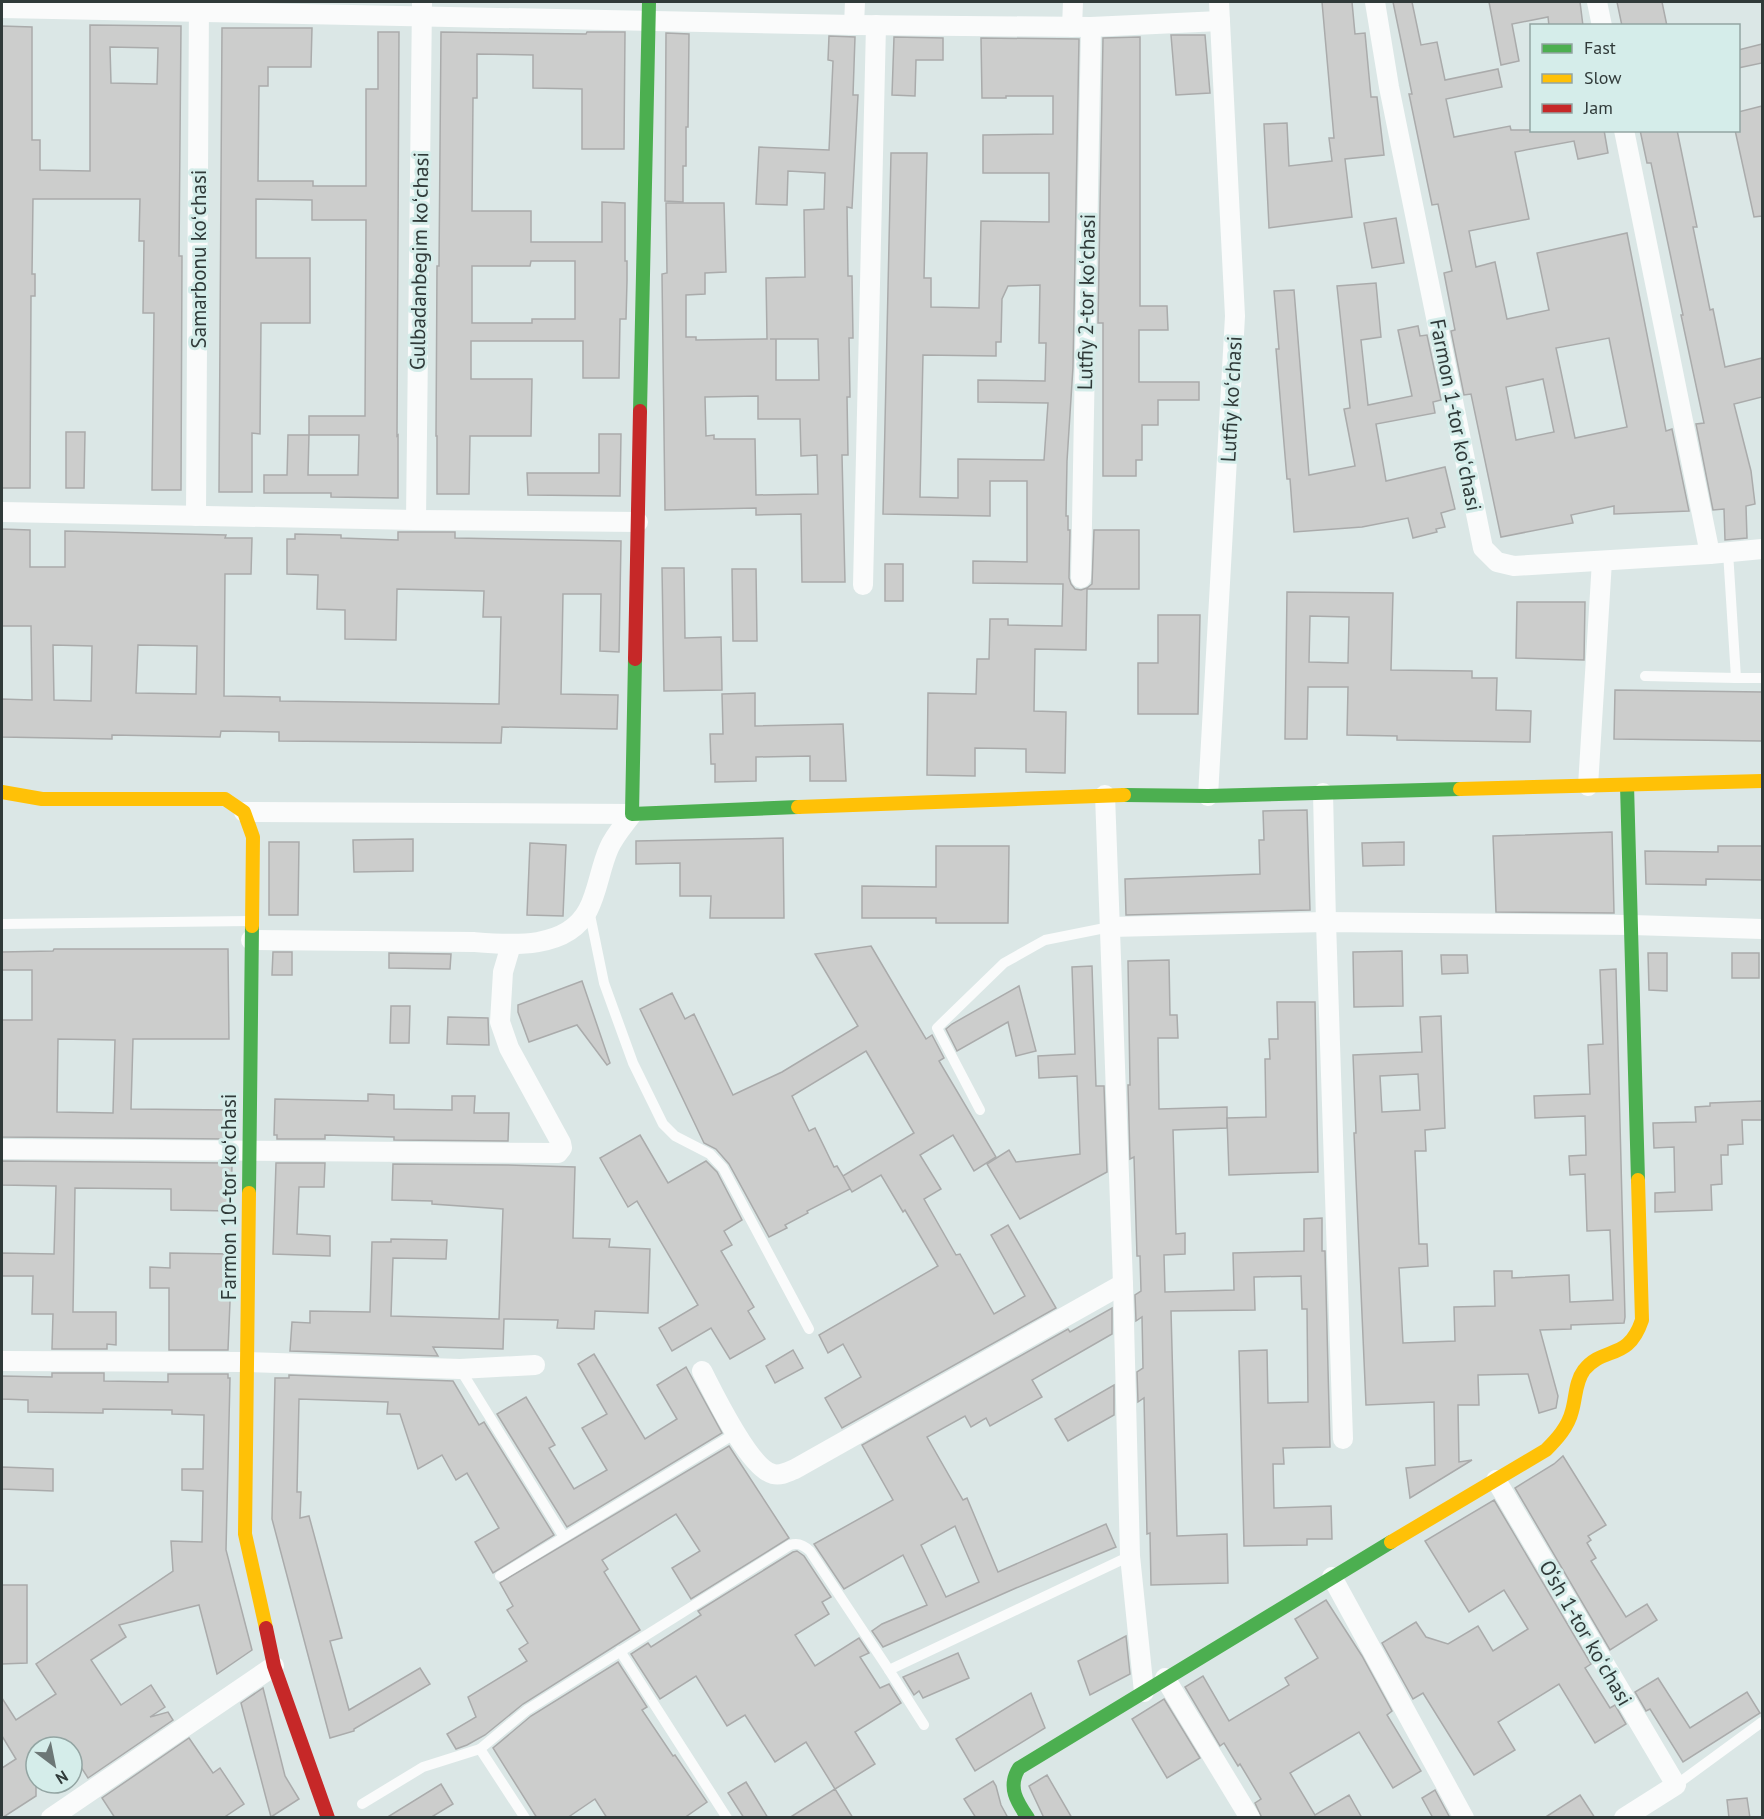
<svg xmlns="http://www.w3.org/2000/svg" width="1764" height="1819" font-family="'PT Sans',sans-serif">
<style>
.building{fill:#cccdcc;stroke:#aaabab;stroke-width:1.5;fill-rule:evenodd}
.lines{fill:none;stroke-linecap:round;stroke-linejoin:round}
.lane{stroke:#fafbfb;stroke-width:10}
.street{stroke:#fafbfb;stroke-width:20}
.fast{stroke:#4caf50;stroke-width:14}
.slow{stroke:#ffc107;stroke-width:14}
.jam{stroke:#c62828;stroke-width:14}
.labels{text-anchor:middle;dominant-baseline:central;stroke-width:6;stroke-linejoin:round;paint-order:stroke}
.street-label{font-size:21px;fill:#303a39;stroke:#d5edea}
</style>
<rect width="100%" height="100%" fill="#dbe7e6"/>
<g class="building">
<polygon points="1322,2 1352,2 1355,34 1365,33 1371,97 1377,97 1384,155 1345,159 1352,217 1269,228 1264,124 1287,123 1289,166 1332,161 1329,138 1334,138"/>
<path d="M1393,2H1412L1421,45L1437,42L1445,80L1498,69L1502,87L1446,99L1454,137L1510,126L1511,130H1604L1608,153L1578,159L1574,141L1515,152L1529,219L1469,231L1476,267L1495,262L1507,319L1549,310L1537,253L1627,233L1666,431L1672,429L1689,511L1614,514V506L1571,515L1573,523L1501,537L1471,394L1464,395L1451,331L1455,330L1444,273L1452,271L1438,204L1432,205L1409,94H1412ZM1609,338L1627,427L1575,438L1556,348ZM1543,379L1554,432L1516,440L1506,387Z"/>
<polygon points="1489,2 1580,2 1583,26 1549,26 1548,17 1512,24 1519,61 1501,65"/>
<polygon points="1617,2 1662,2 1667,26 1622,26"/>
<path d="M90,25L181,26L179,256H182L181,490H152L154,313H143L144,241H139L140,199H33L32,274H35V296H31L30,488H2V26L32,27V140H40V170L90,171ZM110,47L158,48L157,84L111,83Z"/>
<path d="M222,28H312L311,67H268V86H259L258,181H313V186H366V89H378V32H399L397,436L398,435V498L331,497V493H264V475H287L288,435H309V416H365L366,220H312V200L256,199V258H310V323H261L260,434L252,433V492H219ZM309,435H359L358,475H308Z"/>
<path d="M441,32L586,34L587,32H625L624,149H582V89L533,88V55L477,54V98H473L472,211H531V242H602V202L625,203V261H627V281L626,319H620L619,378H583V341H471V379H532L531,436H470L469,494H437V436H436L437,266H439ZM531,261H575V319H532V323H472V266H530Z"/>
<polygon points="666,33 689,34 688,127 686,127 686,166 683,166 683,202 665,201"/>
<polygon points="1171,35 1205,35 1210,93 1176,95"/>
<path d="M829,36L855,37L853,95H858L852,208L847,207L848,276H852L853,338H849L850,397H847L848,455H842L845,582H802L801,514L756,515V508L665,510L662,274L667,273L666,203H724L726,272L705,273V294L686,295V337H696V340L767,339L766,278L805,277L804,210L824,209L825,173L788,171L787,205L756,204L759,147L829,150L833,61L828,60ZM770,339H818L819,380H776V339ZM758,396V419H800L801,456L817,455L818,494L756,495L755,439H714V435L706,436L705,397Z"/>
<polygon points="894,37 943,38 943,60 916,60 915,96 892,95"/>
<polygon points="1140,37 1140,306 1167,306 1168,330 1139,330 1139,382 1199,382 1199,400 1158,400 1158,425 1142,425 1142,460 1136,460 1136,476 1103,476 1103,323 1098,323 1103,38"/>
<path d="M981,38L1079,39L1073,367L1067,461L1066,516H1068V530H1070L1069,578L1071,584L1075,589L1081,590L1087,588L1092,584L1094,530H1139V589H1087L1086,650L1035,649L1034,711L1066,712L1065,773L1026,772V749L975,748V776L927,775L928,693L976,694L977,659H989L990,619H1008V625L1062,626L1063,584L973,583V561L1027,562V481H990V516L883,514L891,153H927L924,278H931V307L979,308L981,221L1049,222V173H983V135L1053,134V96H1006V98H982ZM1040,285L1039,343H1046L1045,381L978,380V402L1048,403L1044,460L958,459V498L920,497L923,355L996,356V342H1001L1002,299L1008,286Z"/>
<polygon points="1762,44 1762,63 1738,68 1738,50"/>
<polygon points="1762,106 1762,216 1754,217 1735,130 1738,130 1738,112"/>
<polygon points="1640,130 1677,130 1697,227 1693,227 1710,310 1713,309 1725,367 1762,358 1762,397 1734,404 1751,471 1755,504 1746,506 1747,538 1725,540 1724,509 1713,510 1696,424 1704,423 1681,315 1683,315 1651,163 1647,163"/>
<polygon points="1396,218 1404,263 1372,268 1364,223"/>
<polygon points="1376,283 1381,337 1361,340 1368,405 1412,396 1398,330 1418,326 1420,336 1427,335 1441,400 1433,402 1435,413 1376,424 1386,481 1445,467 1455,509 1441,513 1445,527 1436,529 1437,532 1413,538 1408,518 1362,527 1294,532 1290,479 1287,479 1276,349 1279,349 1274,291 1294,290 1309,475 1355,466 1344,409 1350,408 1337,286"/>
<polygon points="66,432 85,432 84,488 66,488"/>
<polygon points="599,434 621,434 620,496 528,495 527,473 599,473"/>
<path d="M2,529L30,530V567H65V531L226,535L225,538H252L251,574H225L224,696L280,697V701L499,704L501,617H483L484,591L397,589L396,640L345,639V610L317,609L318,575L287,574V539H295V534L341,535V538L398,540V532H455V538L621,541L619,652L600,651L601,594H563L562,650L561,694L618,695L617,729L502,727L501,743L279,741V732L221,731L220,737L112,735V739L2,737V699L32,700L31,626H2ZM53,645L92,646L91,701L54,700ZM138,645L197,646L196,694L136,693Z"/>
<rect x="885" y="564" width="18" height="37"/>
<polygon points="662,568 684,568 685,638 721,637 722,690 664,691"/>
<polygon points="732,569 756,569 757,641 733,641"/>
<path d="M1287,592L1393,593L1391,670L1472,671V678H1497L1496,710L1531,711L1530,742L1397,740V736L1347,735L1348,687H1308L1307,739H1285ZM1310,616L1349,617L1348,663L1309,662Z"/>
<polygon points="1517,602 1585,602 1584,660 1516,658"/>
<polygon points="1158,615 1200,615 1198,714 1138,714 1138,663 1158,663"/>
<polygon points="1615,690 1762,692 1762,741 1614,739"/>
<polygon points="755,693 755,726 843,724 846,781 810,781 810,756 756,757 756,781 715,782 715,764 711,764 710,734 723,734 722,694"/>
<polygon points="1307,810 1310,910 1126,915 1125,879 1260,874 1259,840 1264,840 1263,811"/>
<polygon points="1612,832 1614,913 1496,912 1493,836"/>
<polygon points="783,838 784,918 710,918 711,896 680,896 680,863 636,864 636,841"/>
<polygon points="413,839 413,871 354,872 353,840"/>
<polygon points="269,842 299,842 298,915 269,915"/>
<polygon points="1404,842 1404,865 1363,866 1362,843"/>
<polygon points="530,843 566,845 563,916 527,915"/>
<polygon points="936,846 1009,846 1008,923 936,923 936,918 862,918 862,886 936,887"/>
<polygon points="1718,846 1762,846 1762,880 1706,879 1706,885 1646,884 1645,851 1718,852"/>
<path d="M871,946L926,1039L932,1035L944,1058L939,1061L996,1157L974,1171L953,1135L920,1155L941,1189L924,1199L956,1255L960,1254L994,1314L1025,1296L991,1235L1008,1225L1056,1308L842,1428L825,1398L861,1377L843,1344L828,1353L819,1335L938,1266L905,1210L903,1212L881,1175L852,1192L843,1176L850,1189L807,1211L808,1213L785,1225L787,1228L769,1237L729,1164L716,1149L704,1143L640,1009L672,993L685,1019L694,1014L733,1095L782,1072L858,1026L815,954ZM866,1051L914,1133L843,1176L837,1166L834,1167L815,1128L809,1131L792,1096Z"/>
<path d="M54,949H228L229,1039H133L131,1109L229,1110L228,1139L2,1137V1020H32V970H2V952L53,951ZM58,1039L115,1040L113,1113L57,1112Z"/>
<polygon points="1402,951 1403,1006 1354,1007 1353,952"/>
<polygon points="273,952 292,952 292,975 272,975"/>
<polygon points="389,953 451,954 450,969 389,968"/>
<polygon points="1648,953 1667,953 1667,991 1649,990"/>
<rect x="1732" y="953" width="27" height="25"/>
<polygon points="1441,955 1467,955 1468,973 1442,974"/>
<polygon points="1169,960 1170,1015 1177,1015 1178,1038 1158,1038 1159,1109 1227,1107 1227,1128 1173,1130 1176,1234 1185,1233 1185,1254 1164,1255 1165,1292 1234,1290 1233,1253 1304,1251 1304,1219 1322,1218 1322,1251 1325,1251 1330,1447 1283,1448 1284,1464 1273,1464 1274,1508 1331,1506 1332,1539 1307,1539 1307,1545 1244,1546 1239,1351 1267,1350 1268,1403 1308,1402 1307,1309 1302,1309 1301,1276 1254,1277 1255,1310 1171,1311 1177,1536 1227,1534 1228,1583 1151,1585 1150,1533 1147,1534 1144,1398 1138,1402 1137,1372 1143,1368 1142,1317 1136,1321 1135,1295 1141,1291 1140,1256 1137,1256 1134,1157 1130,1159 1128,1085 1130,1085 1128,961"/>
<polygon points="1092,966 1096,1086 1104,1086 1107,1172 1020,1219 987,1164 1009,1150 1016,1162 1080,1154 1077,1076 1039,1078 1038,1056 1075,1054 1072,967"/>
<path d="M1616,969L1625,1317L1624,1323L1571,1325V1329L1540,1330L1558,1396L1556,1408L1539,1413L1528,1374L1478,1375L1479,1405H1458L1459,1462L1472,1460L1410,1498L1406,1468L1435,1465L1434,1402L1366,1405L1354,1133H1356L1353,1055L1422,1052L1420,1017L1441,1016L1445,1128L1425,1130L1426,1151H1415L1419,1244H1427L1428,1266L1399,1268L1403,1343L1455,1341L1454,1307L1495,1306L1494,1271H1512V1278L1569,1275L1570,1302L1613,1300L1610,1230L1587,1231L1585,1174L1570,1175L1569,1156L1586,1155L1585,1116L1535,1118L1534,1096L1590,1094L1588,1045L1603,1044L1600,970ZM1418,1074L1420,1110L1382,1112L1380,1076Z"/>
<polygon points="582,981 610,1063 607,1065 577,1025 529,1042 518,1012 518,1005"/>
<polygon points="1019,986 1036,1051 1016,1056 1008,1022 957,1051 946,1029 952,1024"/>
<polygon points="1277,1002 1315,1002 1318,1172 1229,1175 1227,1118 1266,1117 1265,1059 1270,1059 1269,1039 1278,1039"/>
<polygon points="391,1006 410,1006 409,1043 390,1043"/>
<polygon points="448,1017 488,1018 489,1045 447,1044"/>
<polygon points="368,1094 394,1095 394,1109 452,1110 452,1096 475,1096 474,1113 509,1113 508,1141 394,1140 394,1137 325,1135 325,1139 277,1139 277,1135 274,1135 275,1099 368,1101"/>
<polygon points="1762,1101 1762,1120 1742,1120 1743,1144 1728,1145 1728,1155 1721,1155 1722,1184 1711,1185 1712,1210 1655,1212 1655,1193 1675,1192 1674,1147 1654,1148 1653,1123 1696,1122 1695,1107 1710,1106 1710,1103"/>
<polygon points="640,1135 668,1183 706,1161 717,1172 742,1220 724,1231 732,1245 721,1251 754,1307 748,1311 765,1339 730,1359 711,1328 672,1351 659,1328 698,1305 637,1201 628,1207 600,1158"/>
<polygon points="2,1161 228,1163 228,1164 232,1164 231,1211 171,1210 171,1189 75,1188 73,1312 116,1312 116,1345 107,1344 107,1349 52,1349 53,1314 32,1314 33,1276 2,1276 2,1253 54,1254 56,1186 2,1185"/>
<polygon points="276,1163 325,1163 324,1187 299,1187 297,1234 330,1236 330,1256 273,1254"/>
<polygon points="393,1164 508,1165 575,1167 573,1238 610,1239 609,1247 650,1249 648,1313 595,1311 594,1329 557,1328 558,1320 504,1319 503,1349 433,1347 438,1356 290,1351 292,1322 310,1323 310,1311 370,1312 372,1242 391,1242 391,1239 447,1240 446,1259 393,1258 391,1316 499,1319 503,1209 432,1204 432,1201 392,1200"/>
<polygon points="170,1253 232,1254 228,1350 169,1350 169,1288 150,1288 150,1267 170,1268"/>
<path d="M1112,1308V1334L1032,1380L1042,1397L990,1426L986,1418L971,1427L965,1416L927,1437L963,1500L967,1498L998,1572L1106,1524L1116,1547L1016,1588L883,1647L872,1631L882,1624L927,1605L903,1555L844,1589L814,1544L893,1500L862,1445L1068,1329L1070,1332ZM955,1526L979,1582L946,1597L921,1545Z"/>
<polygon points="793,1350 803,1368 775,1383 766,1366"/>
<polygon points="594,1354 645,1439 677,1419 657,1385 686,1367 722,1433 567,1527 497,1414 526,1397 555,1445 549,1448 574,1489 607,1470 582,1428 607,1414 578,1364"/>
<polygon points="52,1373 104,1373 104,1381 168,1382 168,1374 228,1374 228,1378 230,1378 226,1550 252,1650 217,1674 199,1605 119,1625 126,1637 91,1660 121,1705 151,1685 165,1707 150,1717 168,1712 173,1720 88,1778 81,1767 72,1773 72,1747 36,1747 36,1796 2,1818 2,1768 16,1759 2,1736 2,1698 16,1720 56,1694 36,1664 173,1571 171,1541 202,1542 203,1491 182,1490 182,1469 203,1469 204,1415 172,1414 172,1410 103,1409 103,1413 28,1412 28,1400 2,1399 2,1376 52,1377"/>
<polygon points="289,1375 453,1381 479,1425 484,1422 554,1535 493,1573 475,1542 499,1528 467,1473 456,1480 442,1455 418,1469 400,1414 387,1414 388,1402 299,1399 297,1492 301,1492 300,1518 309,1516 342,1638 330,1641 349,1710 420,1668 430,1684 354,1729 354,1731 330,1738 272,1519 275,1378 289,1378"/>
<polygon points="1114,1385 1114,1415 1068,1441 1055,1419"/>
<polygon points="729,1446 789,1538 691,1599 672,1568 700,1551 676,1514 602,1560 608,1569 604,1572 640,1630 523,1704 485,1735 467,1745 456,1749 447,1734 476,1717 468,1697 527,1661 519,1649 528,1643 507,1610 513,1606 500,1583"/>
<polygon points="1563,1456 1606,1525 1588,1536 1591,1540 1587,1543 1596,1558 1591,1561 1626,1617 1647,1604 1657,1620 1610,1650 1515,1488 1554,1464"/>
<polygon points="2,1467 53,1469 53,1491 2,1489"/>
<polygon points="1494,1500 1591,1664 1585,1668 1610,1708 1615,1705 1626,1724 1595,1743 1559,1684 1498,1722 1515,1750 1474,1775 1423,1693 1413,1699 1382,1643 1416,1622 1426,1637 1448,1644 1478,1626 1493,1651 1528,1629 1504,1590 1469,1612 1425,1541"/>
<polygon points="797,1551 804,1556 831,1597 822,1602 829,1614 795,1635 815,1666 859,1638 869,1653 860,1657 880,1688 889,1684 901,1703 855,1732 875,1764 835,1789 853,1818 789,1818 835,1789 806,1742 775,1762 745,1715 727,1726 696,1676 660,1699 631,1654 648,1643 651,1647 701,1615 698,1611 793,1552"/>
<polygon points="2,1585 27,1585 27,1663 2,1664"/>
<polygon points="1326,1600 1362,1656 1392,1711 1387,1715 1421,1771 1393,1788 1359,1732 1290,1773 1315,1815 1349,1795 1362,1818 1262,1818 1255,1803 1261,1799 1240,1764 1238,1766 1224,1743 1220,1746 1185,1687 1203,1676 1229,1721 1289,1685 1285,1678 1318,1658 1295,1619"/>
<polygon points="1126,1636 1130,1674 1090,1695 1078,1661"/>
<polygon points="958,1653 969,1678 923,1698 919,1691 914,1695 903,1677"/>
<polygon points="618,1662 647,1707 642,1710 673,1756 675,1755 707,1802 684,1818 607,1818 595,1799 567,1818 537,1818 493,1748 531,1716"/>
<polygon points="1658,1678 1690,1728 1747,1692 1760,1713 1683,1762 1650,1709 1646,1711 1635,1692"/>
<polygon points="263,1688 285,1776 299,1799 271,1817 241,1703"/>
<polygon points="1031,1693 1045,1728 975,1771 956,1739"/>
<polygon points="1164,1699 1200,1758 1167,1778 1132,1719"/>
<polygon points="189,1738 213,1773 220,1768 244,1804 223,1818 115,1818 102,1798"/>
<polygon points="1047,1775 1072,1818 1044,1818 1029,1786"/>
<polygon points="993,1781 996,1786 1001,1805 1008,1818 976,1818 964,1799"/>
<polygon points="746,1782 768,1818 744,1818 728,1793"/>
<polygon points="441,1784 453,1804 430,1818 386,1818"/>
<polygon points="1435,1790 1450,1818 1433,1818 1422,1798"/>
<polygon points="1580,1795 1595,1818 1544,1818"/>
<polygon points="1747,1798 1750,1818 1729,1818 1727,1800"/>
</g>
<g class="lines">
<g class="lane">
<polyline points="1728,552 1736,678 1762,678"/>
<polyline points="1645,676 1736,678"/>
<polyline points="589,910 604,983 633,1063 663,1124 675,1136 710,1154 723,1168 809,1329"/>
<polyline points="2,924 250,921"/>
<polyline points="980,1110 937,1028 1004,963 1045,940 1110,927"/>
<polyline points="460,1369 564,1537"/>
<polyline points="500,1576 736,1433"/>
<polyline points="620,1651 727,1818"/>
<polyline points="924,1725 889,1670 1130,1556"/>
<polyline points="1676,1785 1762,1722"/>
<polyline points="362,1804 423,1767 480,1749"/>
<path d="M525,1818L480,1749L527,1710L790,1545C798,1542 804,1545 810,1551L889,1670"/>
</g>
<g class="street">
<polyline points="1375,2 1389,87 1483,548 1497,562 1514,566 1710,554 1762,549"/>
<polyline points="1597,2 1602,26"/>
<polyline points="2,8 854,25 1091,27 1220,21"/>
<polyline points="854,25 855,2"/>
<polyline points="1072,27 1073,2"/>
<polyline points="1624,130 1710,554"/>
<polyline points="2,512 416,520 638,522"/>
<polyline points="196,516 199,2"/>
<polyline points="416,520 422,2"/>
<polyline points="1081,578 1091,27"/>
<polyline points="863,585 876,25"/>
<polyline points="1588,786 1602,561"/>
<polyline points="1323,793 1326,922 1343,1439"/>
<polyline points="1105,795 1123,1284 1130,1556 1144,1692"/>
<polyline points="1208,796 1235,316 1219,2"/>
<polyline points="244,812 632,814"/>
<polyline points="1110,927 1326,922 1632,925 1762,929"/>
<path d="M251,940L474,942C511,945 567,950 588,910C598,891 600,868 609,848C614,836 624,825 632,814"/>
<polyline points="2,1149 558,1153 562,1148 561,1143 509,1048 500,1022 503,972 511,945"/>
<polyline points="2,1361 247,1362 460,1369 535,1365"/>
<path d="M702,1371C714,1394 749,1468 773,1474C781,1476 788,1472 795,1469L1123,1284"/>
<polyline points="1496,1480 1676,1785 1624,1818"/>
<polyline points="1332,1577 1464,1818"/>
<polyline points="1165,1678 1250,1818"/>
<polyline points="51,1818 274,1666"/>
</g>
<g class="fast">
<polyline points="640,411 649,2"/>
<polyline points="635,659 632,814 798,807"/>
<polyline points="1627,785 1638,1180"/>
<polyline points="1124,795 1208,796 1460,789"/>
<polyline points="249,1193 252,926"/>
<path d="M1028,1818C1017,1802 1007,1787 1019,1768L1391,1542"/>
</g>
<g class="slow">
<polyline points="1460,789 1762,781"/>
<polyline points="2,792 42,799 225,799 244,812 253,837 252,926"/>
<polyline points="798,807 1124,795"/>
<polyline points="249,1193 245,1534 266,1628"/>
<path d="M1391,1542L1546,1450C1557,1439 1568,1427 1572,1411C1576,1398 1575,1382 1584,1370C1604,1345 1628,1362 1642,1320L1638,1180"/>
</g>
<g class="jam">
<polyline points="635,659 640,411"/>
<polyline points="266,1628 274,1666 328,1818"/>
</g>
</g>
<g class="labels">
<g class="street-label">
<text transform="translate(198 259) rotate(-90)">Samarbonu koʻchasi</text>
<text transform="translate(419 261) rotate(-89)">Gulbadanbegim koʻchasi</text>
<text transform="translate(1086 302) rotate(-89)">Lutfiy 2-tor koʻchasi</text>
<text transform="translate(1231 399) rotate(-87)">Lutfiy koʻchasi</text>
<text transform="translate(1456 415) rotate(79)">Farmon 1-tor koʻchasi</text>
<text transform="translate(228 1197) rotate(-90)">Farmon 10-tor koʻchasi</text>
<text transform="translate(1586 1633) rotate(60)">O‘sh 1-tor koʻchasi</text>
</g>
</g>
<rect width="1764" height="1819" fill="none" stroke="#303a39" stroke-width="6"/>
<rect x="1530" y="24" width="210" height="108" fill="#d5edea" stroke="#93a5a3" stroke-width="1.5"/>
<rect x="1542" y="44" width="30" height="9" fill="#4caf50" stroke="#93a5a3" stroke-width="1.5"/>
<text x="1584" y="54" font-size="18" fill="#303a39">Fast</text>
<rect x="1542" y="74" width="30" height="9" fill="#ffc107" stroke="#93a5a3" stroke-width="1.5"/>
<text x="1584" y="84" font-size="18" fill="#303a39">Slow</text>
<rect x="1542" y="104" width="30" height="9" fill="#c62828" stroke="#93a5a3" stroke-width="1.5"/>
<text x="1584" y="114" font-size="18" fill="#303a39">Jam</text>
<g transform="translate(54 1765) rotate(148)"><circle r="28" fill="#d5edea" stroke="#93a5a3" stroke-width="1.5"/>
<path d="M0-4.5L10 22L0 15L-10 22Z" fill="#6c7776"/>
<text y="-9" font-size="16" font-weight="bold" text-anchor="middle" fill="#303a39">N</text>
</g>
</svg>
